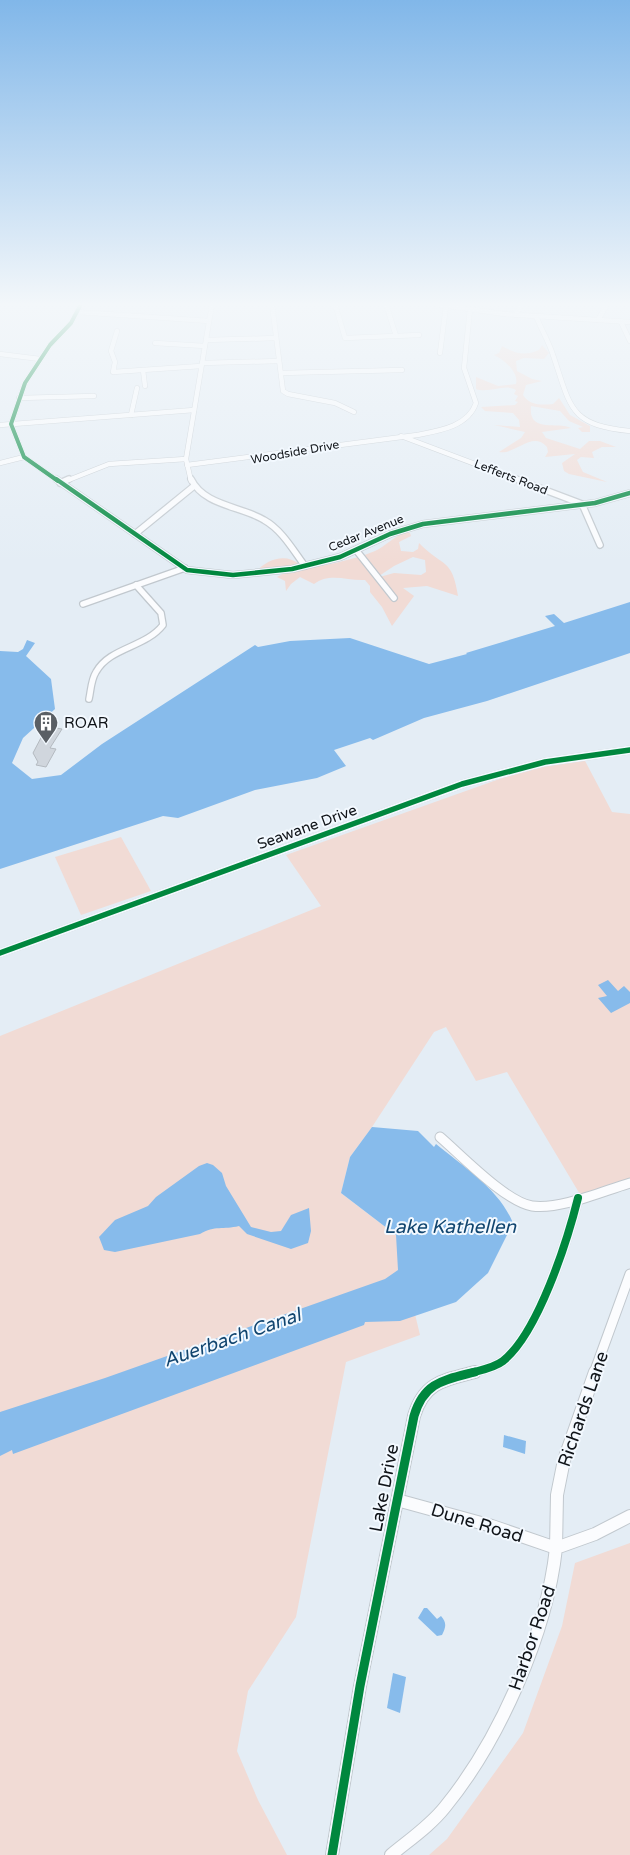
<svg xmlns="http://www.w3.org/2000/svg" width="630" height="1855" font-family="'Varela Round',sans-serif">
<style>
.green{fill:#f1dbd5;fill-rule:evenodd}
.water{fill:#87bbeb}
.building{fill:#d0d6dd;stroke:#b4bac0}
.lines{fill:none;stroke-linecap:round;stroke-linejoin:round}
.minor-far4-casing{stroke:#c1c8ce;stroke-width:5.5}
.minor-far3-casing{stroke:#c1c8ce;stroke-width:8}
.minor-far2-casing{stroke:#c1c8ce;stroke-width:9}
.minor-far1-casing{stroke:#c1c8ce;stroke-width:11}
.minor-casing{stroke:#c1c8ce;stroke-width:14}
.minor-far4{stroke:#fbfcfe;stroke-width:4.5}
.minor-far3{stroke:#fbfcfe;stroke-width:5.5}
.minor-far2{stroke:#fbfcfe;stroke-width:7}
.minor-far1{stroke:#fbfcfe;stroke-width:9}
.minor{stroke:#fbfcfe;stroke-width:12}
.cycleway-far4-casing{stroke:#f3f9ff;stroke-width:5.5}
.cycleway-far3-casing{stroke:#f3f9ff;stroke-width:7}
.cycleway-far2-casing{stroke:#f3f9ff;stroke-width:9}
.cycleway-far1-casing{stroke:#f3f9ff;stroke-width:11}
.cycleway-casing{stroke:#f3f9ff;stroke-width:12}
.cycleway-far4{stroke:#00873e;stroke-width:4}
.cycleway-far3{stroke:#00873e;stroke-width:4.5}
.cycleway-far2{stroke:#00873e;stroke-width:5.5}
.cycleway-far1{stroke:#00873e;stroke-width:8}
.cycleway{stroke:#00873e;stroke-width:9}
.labels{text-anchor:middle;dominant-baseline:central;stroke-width:4;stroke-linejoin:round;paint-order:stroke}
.far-street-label{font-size:12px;fill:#0f1318;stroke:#f3f9ff}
.poi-label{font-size:15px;fill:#0f1318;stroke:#f3f9ff;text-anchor:start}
.street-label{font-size:15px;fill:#0f1318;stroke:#f3f9ff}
.near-street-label{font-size:18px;fill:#0f1318;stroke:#f3f9ff}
.near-water-label{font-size:19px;font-style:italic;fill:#11456f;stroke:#f3f9ff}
</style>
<rect width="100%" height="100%" fill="#e4edf5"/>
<g class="green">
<path d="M542,345L549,353L544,359L524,358L516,361L517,371L532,379L542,381L526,385L523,395C530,406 542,405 553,404L559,398L570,415L590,426V432H582L578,428L583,427L569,421L560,411L531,406C528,434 557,421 571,428L542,432L546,438L580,449L589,441H600L616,447H602L592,452L594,458L581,457L577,460L583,472L607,482L569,474L564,471L562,463L575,454L545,457L548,452L547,447C532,430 516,455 499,452L521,438L525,432L494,425L520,427L519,420L513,413L485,411L481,407L515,405L518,402L515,401L518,396L514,394L516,390C505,383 489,394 476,389V377L498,386L516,384C519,373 505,360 494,355L499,353L502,346C516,354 525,356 539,350Z"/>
<path d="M406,532L410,533L411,536L399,542L401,551L413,552L418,549L419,543C443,568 452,557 458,596L427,586L403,588L414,596L392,626L382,607L370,592V586L365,580C348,581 329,572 314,584L300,577L291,584L286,591L285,581L277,577L284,573L287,566L257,571C267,559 286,553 299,564V570C324,565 351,561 375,551C386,546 394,536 406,532ZM413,557L425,560L426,572L421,575L394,573L376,578L394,566Z"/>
<polygon points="583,757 612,812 630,814 630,1182 581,1196 507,1072 476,1081 446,1027 434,1032 372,1127 350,1157 341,1193 396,1235 420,1335 346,1362 296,1617 248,1691 237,1751 258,1800 287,1855 0,1855 0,1036 321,906 286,855 516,773"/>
<polygon points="121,837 151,891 81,915 55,857"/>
<polygon points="630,1543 630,1855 429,1855 447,1839 523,1733 562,1626 575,1563"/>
</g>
<g class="water">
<polygon points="630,602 630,653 487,701 424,718 373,740 370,738 334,750 346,766 317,778 255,790 178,818 163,816 0,869 0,651 18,652 23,649 27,640 35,643 26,656 51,679 55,709 23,738 12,763 32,779 61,775 102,744 255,645 258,647 290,641 350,638 429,664 467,654 466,653 555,626 545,616 554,614 564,623"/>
<polygon points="608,980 618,991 624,986 630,992 630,1003 611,1013 598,998 607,996 598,985"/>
<path d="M372,1127L418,1131L434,1147L436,1144C464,1167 499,1189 513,1223L488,1273L456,1302L400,1321L365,1322L364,1325L13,1454L12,1450L0,1456V1412L105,1378L385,1279L398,1270L396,1235L341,1193L350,1157Z"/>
<path d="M207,1163L213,1165L222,1173L226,1186L251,1227L271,1232L281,1231L291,1215L309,1208L311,1231L308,1243L291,1249L247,1234L239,1226C223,1230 215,1225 200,1234L115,1252L104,1250L99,1237L115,1220L148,1206L156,1197L199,1166Z"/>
<polygon points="504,1435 526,1441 525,1454 503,1447"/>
<path d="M424,1608H427L437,1619L441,1616C447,1623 446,1627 442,1635L437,1636L418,1618Z"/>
<polygon points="393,1673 406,1677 400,1713 387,1708"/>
</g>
<polygon class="building" points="50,727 62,729 50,748 56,749 46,767 36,765 38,762 33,753 44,732"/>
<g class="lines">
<defs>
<g id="minor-far4">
<polyline points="272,304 283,391 288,394 335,403 354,412"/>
<polyline points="335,304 345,338 419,335"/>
<polyline points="386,304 396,336"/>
<polyline points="434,304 504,314 630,322"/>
<polyline points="77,312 209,321"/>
<polyline points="516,315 522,304"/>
<path d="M536,316C541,329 549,342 553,355C571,408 569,425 630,431"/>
<polyline points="598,320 605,308 600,304"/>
<polyline points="621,322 630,341"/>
<polyline points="117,331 111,351 115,362 113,372 201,366"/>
<polyline points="206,340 276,338"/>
<polyline points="155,343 205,346"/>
<polyline points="440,353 446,306"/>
<polyline points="0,354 40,359"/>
<polyline points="202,363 279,361"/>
<polyline points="143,370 145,386"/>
<polyline points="281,373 402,370"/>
<polyline points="19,398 94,396"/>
<polyline points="131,415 137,388"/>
<polyline points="0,425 194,410"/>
<polyline points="401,436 520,481"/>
<polyline points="0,463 24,457"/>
<path d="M187,465L417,435C438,431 468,427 476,403L464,368L470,309"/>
<polyline points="58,481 24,457 11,424 25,383 50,345 71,323 81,304"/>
<polyline points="66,481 109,464 186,459"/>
<polyline points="191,481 186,459 212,304"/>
</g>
<g id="minor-far3">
<polyline points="56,479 187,570 233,575 292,569 340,557 390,534 423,524 595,503 630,493"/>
<path d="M191,479C204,506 241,506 264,520C282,530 293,550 305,566"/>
<polyline points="516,479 582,504 600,545"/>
<polyline points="60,483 69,479"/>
<polyline points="135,534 194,486"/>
<polyline points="356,550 394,598"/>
<polyline points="83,604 185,568"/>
<path d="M89,699C91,690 91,680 96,672C110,647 145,648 163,625L161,613L136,585"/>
</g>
<polyline id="minor-far2" points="0,953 462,784 545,762 630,750"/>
<g id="minor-far1">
<path d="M440,1137C461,1155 506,1202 532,1206C560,1210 603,1191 630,1183"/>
<path d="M470,1373C481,1370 494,1368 503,1361C538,1333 567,1242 578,1198"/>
<polyline points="594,1373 630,1274"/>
</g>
<g id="minor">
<polyline points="397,1500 492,1526 556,1548 557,1495 564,1460 595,1372"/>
<path d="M332,1855L360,1686L414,1416C424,1382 444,1380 475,1372"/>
<path d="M391,1855C409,1840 430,1826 445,1807C499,1741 547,1633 556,1548L595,1534L630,1516"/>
</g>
</defs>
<use href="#minor-far4" class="minor-far4-casing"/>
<use href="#minor-far3" class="minor-far3-casing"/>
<use href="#minor-far2" class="minor-far2-casing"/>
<use href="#minor-far1" class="minor-far1-casing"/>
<use href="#minor" class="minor-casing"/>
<use href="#minor-far4" class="minor-far4"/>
<use href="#minor-far3" class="minor-far3"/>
<use href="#minor-far2" class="minor-far2"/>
<use href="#minor-far1" class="minor-far1"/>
<use href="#minor" class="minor"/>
<defs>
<polyline id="cycleway-far4" points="58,481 24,457 11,424 25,383 50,345 71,323 81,304"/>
<polyline id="cycleway-far3" points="56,479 187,570 233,575 292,569 340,557 390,534 423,524 595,503 630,493"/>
<polyline id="cycleway-far2" points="0,953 462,784 545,762 630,750"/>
<path id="cycleway-far1" d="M470,1373C481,1370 494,1368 503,1361C538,1333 567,1242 578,1198"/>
<path id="cycleway" d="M332,1855L360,1686L414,1416C424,1382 444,1380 475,1372"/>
</defs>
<use href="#cycleway-far4" class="cycleway-far4-casing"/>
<use href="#cycleway-far3" class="cycleway-far3-casing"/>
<use href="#cycleway-far2" class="cycleway-far2-casing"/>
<use href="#cycleway-far1" class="cycleway-far1-casing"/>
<use href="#cycleway" class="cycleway-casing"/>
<use href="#cycleway-far4" class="cycleway-far4"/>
<use href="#cycleway-far3" class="cycleway-far3"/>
<use href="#cycleway-far2" class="cycleway-far2"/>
<use href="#cycleway-far1" class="cycleway-far1"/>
<use href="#cycleway" class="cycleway"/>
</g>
<linearGradient id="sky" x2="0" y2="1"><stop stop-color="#81b7e9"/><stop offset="0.54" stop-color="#f3f7fa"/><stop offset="1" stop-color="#f3f7fa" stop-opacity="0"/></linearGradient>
<rect width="630" height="564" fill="url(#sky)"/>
<defs>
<symbol id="building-pin" viewBox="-11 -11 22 30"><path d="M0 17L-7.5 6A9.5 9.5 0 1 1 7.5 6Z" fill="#5a5f65" stroke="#f3f9ff"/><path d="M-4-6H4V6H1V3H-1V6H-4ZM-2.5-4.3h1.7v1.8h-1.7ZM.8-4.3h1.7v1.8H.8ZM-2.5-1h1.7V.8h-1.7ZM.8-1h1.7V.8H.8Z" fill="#fff"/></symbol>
</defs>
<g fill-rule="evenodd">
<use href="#building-pin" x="32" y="709" width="28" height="38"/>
</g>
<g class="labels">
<g class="far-street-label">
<text transform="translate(295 452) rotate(-10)">Woodside Drive</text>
<text transform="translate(511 477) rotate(21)">Lefferts Road</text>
<text transform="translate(366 533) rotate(-22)">Cedar Avenue</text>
</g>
<g class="poi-label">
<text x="64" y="723">ROAR</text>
</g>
<g class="street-label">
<text transform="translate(307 827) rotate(-20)">Seawane Drive</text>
</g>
<g class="near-street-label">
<text transform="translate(583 1409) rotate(-71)">Richards Lane</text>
<text transform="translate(384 1488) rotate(-79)">Lake Drive</text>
<text transform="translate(477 1523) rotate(17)">Dune Road</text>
<text transform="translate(532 1638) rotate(-71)">Harbor Road</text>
</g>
<g class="near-water-label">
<text x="450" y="1227">Lake Kathellen</text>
<text transform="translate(232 1338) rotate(-19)">Auerbach Canal</text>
</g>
</g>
</svg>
